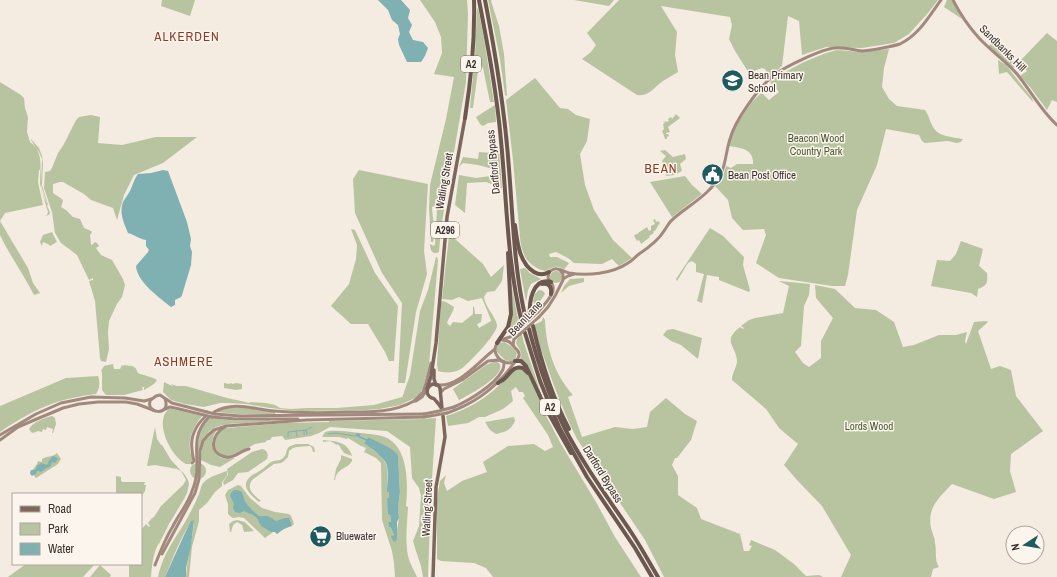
<svg xmlns="http://www.w3.org/2000/svg" width="1057" height="577" font-family="'Archivo Narrow',sans-serif">
<style>
.green{fill:#b8c4a0;fill-rule:evenodd}
.water{fill:#7fb0b2}
.lines{fill:none;stroke-linecap:round;stroke-linejoin:round}
.stream{stroke:#7fb0b2;stroke-width:1}
.secondary{stroke:#a18a7d;stroke-width:3}
.primary{stroke:#7d675c;stroke-width:3.5}
.trunk{stroke:#6c584f;stroke-width:4}
.secondary-bridge{stroke:#a18a7d;stroke-width:3}
.labels{text-anchor:middle;dominant-baseline:central;stroke-width:3;stroke-linejoin:round;paint-order:stroke}
.shield{fill:#fbf5ee;stroke:#756b66;stroke-width:1}
.shield-label{font-size:10px;font-weight:bold;fill:#3b302b}
.street-label{font-size:11px;fill:#3b302b;stroke:#fbf5ee}
.poi-label{font-size:11px;fill:#3b302b;stroke:#fbf5ee;text-anchor:start}
.park-label{font-size:11px;fill:#4a5a2e;stroke:#fbf5ee}
.quarter-label{font-size:13px;letter-spacing:1px;fill:#8c3b22;stroke:#fbf5ee}
</style>
<rect width="100%" height="100%" fill="#f4ebe1"/>
<g class="green">
<polygon points="162,0 195,0 190,16 161,6"/>
<path d="M420,0H467L468,14L466,82L441,228L439,252C432,255 430,250 430,244L434,246L435,244L437,209V205L432,207C432,217 437,233 433,242H431L429,208L430,185L446,119L454,77L434,74L442,53L441,37L435,22Z"/>
<polygon points="488,0 492,0 491,1 499,26 504,54 507,96 505,95 500,59"/>
<polygon points="574,0 614,0 609,6"/>
<path d="M619,0H938L928,13L909,34L894,43L862,48L826,47L802,55L799,21L788,16L782,66L769,77L765,69L762,68L749,73L735,51L729,39L732,25L730,17L661,6L677,32L675,55L678,72C673,75 668,78 663,81C654,87 649,97 637,95L582,59L591,52L596,45L587,33Z"/>
<polygon points="947,0 952,0 962,19 944,7"/>
<polygon points="477,7 479,12 484,39 494,102 490,102 483,68 479,63 473,108 470,108 475,54"/>
<polygon points="1047,33 1057,41 1057,102 1052,100 1047,110 1030,87 1020,76 1027,71 1019,62"/>
<polygon points="992,44 1000,49 1017,65 1013,68 988,46"/>
<path d="M889,49L884,68L882,87L889,99L897,106L925,110C929,116 929,119 932,125C937,137 952,137 963,139L961,142L957,143L948,141L925,143L922,141L919,135L886,129L877,165L857,210L848,275L845,286H832L779,278L756,263L766,235L764,229L743,230L732,218L728,200L715,186L724,173L726,166L731,168L737,164H753C754,149 741,148 729,146L735,127L751,103L761,93L763,94L769,100L779,92L770,82L774,78L804,62L826,53L837,50L861,52Z"/>
<polygon points="998,60 1006,65 1032,98 1033,102 1007,72 999,74"/>
<path d="M535,78L560,108L568,109L576,115L590,119L587,141L580,154L585,185L594,210L613,240L632,258L619,266L612,259L602,264L574,263L568,258L556,252L549,254L550,257H557L569,263L566,267L564,269C555,264 553,268 545,271C527,266 522,255 520,238L513,160L506,100Z"/>
<path d="M0,82L21,95L24,98L25,108L28,117L27,132L30,142C44,151 40,168 40,183C41,190 44,198 47,204L41,185L42,159L39,152L31,140V139L39,148L42,156L43,164L42,185L48,205H47L50,213C49,216 47,215 44,216L47,215L48,212L41,189V170H39L38,182L43,205L5,213L0,221L28,268L33,283L40,293L34,295C24,275 10,256 0,235Z"/>
<polygon points="495,105 496,122 488,123 483,126 480,124 476,117"/>
<polygon points="676,114 680,118 668,127 670,132 666,133 666,134 668,134 669,136 667,137 667,139 665,139 663,133 662,131 664,129 663,124 665,123 663,121 665,122 666,121 667,122 669,121 668,119 671,117 672,119"/>
<polygon points="91,115 100,117 98,143 122,145 156,137 197,137 163,163 134,175 124,195 117,220 113,208 91,200 84,194 63,182 60,182 53,184 53,193 62,199 63,201 61,207 66,210 73,217 80,219 84,228 91,231 92,232 90,235 91,244 92,245 95,242 97,243 99,246 96,248 101,255 112,260 123,279 125,285 122,297 117,304 109,321 108,332 109,349 106,362 101,361 100,358 95,301 89,281 93,280 93,278 89,280 77,255 61,243 55,233 52,212 44,188 45,172 50,171 52,168 58,153 64,144 76,120 79,117"/>
<polygon points="665,150 673,157 685,154 686,159 680,164 682,171 674,175 666,176 662,161 666,156 660,151"/>
<polygon points="499,151 502,188 486,182 467,183 465,213 455,205 459,175 476,178 490,176 493,169 478,165 463,163 459,167 463,157 478,159 479,152 492,153"/>
<polygon points="359,170 428,184 424,251 427,274 416,312 405,383 398,383 402,303 382,273 355,213 353,179"/>
<polygon points="685,176 692,185 702,194 672,217 650,182"/>
<path d="M655,219L656,222L658,221L660,223C657,226 657,230 653,232L654,233L649,236L650,237L641,244L639,240L637,241L634,236L636,234H638V233L647,227L649,231L651,230V226L655,224L653,220Z"/>
<polygon points="710,228 723,236 744,257 743,265 750,290 749,292 719,280 719,277 707,275 702,303 697,301 704,274 696,272 696,264 692,261 688,263 677,281 676,279"/>
<polygon points="351,229 355,230 375,273 398,306 394,361 389,361 385,352 368,324 351,324 331,306 349,284 356,259 357,245"/>
<polygon points="52,232 57,242 50,246 48,244 43,242 42,246 40,242 43,235"/>
<path d="M449,236L454,238L483,264L491,277L504,265L502,281L495,291L487,292L484,297C485,307 496,317 497,325C498,333 467,366 459,370C454,373 443,373 438,371L437,364L441,302L443,301L446,302L454,307C453,313 449,317 447,323L450,326L453,322L462,323L473,314V307L474,306L475,314H482L481,322L477,324L479,328L491,321V320L482,298L468,301L459,297L452,300L442,299Z"/>
<path d="M961,241L983,249L979,266L987,273C988,283 987,286 978,289L977,297L971,293L931,286L937,260L950,261L956,254Z"/>
<polygon points="436,257 437,257 438,260 429,365 423,388 420,393 415,398 400,405 379,409 366,410 299,411 270,408 246,404 228,403 220,403 204,407 185,404 171,400 163,392 164,382 170,385 173,386 171,384 177,386 186,386 227,398 250,403 250,402 266,403 275,405 280,408 291,409 307,408 337,408 374,405 402,397 402,398 410,375 420,311 428,290"/>
<polygon points="525,268 530,273 541,279 531,284 528,290 526,302 520,269"/>
<circle cx="556" cy="277" r="6"/>
<path d="M510,277L517,314L524,343L544,402L520,359C524,353 518,348 516,343L517,339L520,336L516,328L514,326L507,332C516,313 511,297 510,277Z"/>
<polygon points="584,278 584,282 569,286 561,293 564,286 570,279"/>
<path d="M779,281L810,284L809,295L804,306L801,346L795,352L803,363L809,367L821,358V341L833,318L816,298L815,285L835,289L855,308L876,310L894,322L903,347L914,345L939,335H956L967,332L965,341L966,344L974,322L986,321L988,322L978,331L991,369L1000,366L1011,370L1016,396L1043,431L1011,454L1010,471L1016,492L994,499L952,484C939,498 927,507 931,528C932,533 935,537 935,543C937,552 934,559 939,567L933,569L931,577H841L851,555L822,506L797,480L784,465L798,444L779,428L766,409L732,380C732,374 736,368 737,362C737,346 721,342 740,327L743,329L744,328L741,326L749,320L755,318L783,313L789,286Z"/>
<polygon points="539,290 543,291 545,294 538,304 535,305 533,301 535,294"/>
<path d="M543,317L545,320C546,347 554,374 573,395L568,397L582,437L615,427L633,429L647,427L650,412L666,398L685,414L697,421L691,440L677,458H675L672,465L678,476V495L697,508L701,519L740,534L744,551H749L752,546L749,545L751,540L775,550L794,564L806,576L819,575L823,577H664L645,540L577,439C560,405 548,370 536,334L534,325L542,321Z"/>
<polygon points="673,329 702,338 698,359 681,345 671,341 663,335 667,330"/>
<polygon points="504,342 511,346 517,353 515,360 512,362 505,360 497,352 497,347 500,343"/>
<path d="M496,361L499,363C500,365 501,366 500,369C497,380 469,395 459,400L453,389L486,365Z"/>
<path d="M113,364L114,369H120L122,365L124,366L125,365C128,366 131,365 134,367C138,369 136,373 140,374C147,376 152,377 157,380L154,384L144,390V387H142L143,390L124,395H106L102,390V372L101,371L104,366Z"/>
<path d="M520,368L526,371L531,380L544,408V412L561,444L596,502L615,537L641,577H493L486,568L474,563L441,561L437,559V499L440,481L446,475L444,483L447,491L462,481L487,472L483,462L508,446L534,444L545,451L553,447L548,435L523,398L525,396L523,392H519L516,387L511,391L513,401L503,409L485,417H479L468,423L448,426L446,416C463,411 480,402 494,390C503,382 509,372 520,368Z"/>
<path d="M98,376C100,381 100,389 96,394C82,396 68,398 54,403C35,410 17,420 0,432V406L66,378Z"/>
<polygon points="224,383 229,384 231,383 233,384 236,383 242,384 242,389 236,390 224,388"/>
<polygon points="239,407 275,412 275,414 238,414 216,412 222,409"/>
<path d="M169,409H172L202,416C194,426 188,437 190,450C190,455 192,454 193,459L190,464H186C171,457 153,421 169,409Z"/>
<path d="M52,416L55,418L56,424L53,433H52L53,429L47,427L46,430L43,429L42,432L38,431L37,429L38,431L33,433L31,432L29,429C33,422 44,418 52,416Z"/>
<path d="M514,417L515,421C510,431 507,431 496,434L490,430L485,422Z"/>
<path d="M209,418L238,421L270,420V421C262,422 254,423 245,423C218,424 201,426 199,458H198L197,447L200,431Z"/>
<polygon points="436,418 431,494 428,577 423,577 421,566 415,548 413,541 419,526 421,496 419,488 412,478 410,447 387,431 330,427 319,433 311,436 285,440 282,436 272,437 270,440 268,440 266,441 266,442 255,444 234,456 228,457 218,453 215,448 214,438 224,428 228,428 285,423 329,422 329,421 332,421 422,419"/>
<path d="M155,427L157,439L161,445H162L171,460L185,475L188,480L189,484L187,493L184,499L169,524L159,544V543C153,553 152,565 151,577H129V564H141V530L146,524L149,527L150,526L148,523L152,518L154,517L161,506L183,485L186,480L181,471L177,469L155,465L147,466Z"/>
<path d="M215,430H217C210,439 210,453 222,458C226,459 231,458 235,458L220,467L211,465L201,460C202,444 203,441 215,430Z"/>
<path d="M329,431C339,430 350,432 360,433C369,434 379,434 387,438C409,449 408,486 406,506L408,507V508C407,524 405,541 408,556C410,564 414,570 417,577H395L394,563L392,551L382,520L381,463L376,458L364,452L366,448L361,446L348,438L347,439L339,437H322L325,432ZM356,434H361L360,436L367,439L368,437L398,455L400,492L398,508L399,518L397,530L393,541L392,536L394,535L391,528L389,527L388,522H391L387,499L389,498V492H387V468L386,464L381,456L373,450L366,441L355,436Z"/>
<path d="M323,440C336,441 348,442 352,456L344,453L338,444L337,445L330,441L323,442Z"/>
<path d="M297,444H308L314,447L315,452H313L312,448L310,446L297,447L293,448L289,451L288,457L284,461L281,463L274,464L252,480C246,489 253,494 260,500H261L259,502C253,497 241,488 248,479C251,475 257,473 261,470C265,468 269,462 274,461C277,460 280,461 283,458C290,452 282,447 297,444Z"/>
<path d="M262,449C267,450 269,454 267,459L248,472L238,473L233,480L224,485L223,482L228,475L227,469L252,452Z"/>
<path d="M57,453L61,459L58,464L36,478L31,472L37,464L38,461L42,462V459C47,456 53,457 57,453Z"/>
<path d="M341,455L352,459V461C347,470 337,467 335,480H334L336,469L341,459Z"/>
<circle cx="198" cy="471" r="8"/>
<path d="M227,471V476L222,482V486L215,492L207,503L199,510V521L192,547L189,577H186C187,558 193,539 194,520C185,525 170,566 165,577H158C164,550 178,536 190,513C193,507 196,502 198,496C201,491 200,486 204,482C210,476 219,474 227,471Z"/>
<polygon points="116,476 121,477 121,480 122,482 145,482 144,485 146,485 145,491 141,497 141,494 116,494"/>
<path d="M238,485L241,486L250,498L262,508L275,512L289,514L291,516L294,524C292,526 290,526 287,528C283,529 280,531 277,534L275,532H273L265,538L244,518L239,517L233,518L230,516L228,514V504L225,495L228,490Z"/>
<polygon points="237,520 245,522 254,531 244,532 242,525 237,522 233,525 231,532 230,532 229,524 233,521"/>
<polygon points="26,564 95,564 83,577 8,577"/>
<polygon points="100,565 111,575 110,577 90,577"/>
</g>
<g class="water">
<polygon points="378,0 401,0 410,10 408,18 412,25 409,32 413,40 423,42 428,48 425,56 421,62 407,62 399,45 398,39 400,34 398,25 392,20 388,10"/>
<path d="M163,170L168,171L187,222L191,239L190,246L192,252L191,265L182,295L181,297L175,300V305L171,307C160,298 137,282 136,266L148,252L149,250L146,246V240C139,239 135,235 128,233C124,223 119,214 123,202C125,198 128,195 130,191C133,185 134,179 138,174L151,173Z"/>
<path d="M356,433L361,434L360,436L367,439L368,437L388,447L394,451L398,455L400,492L398,508L399,518L397,522V539L395,542L393,541L391,536L394,535L391,528L389,527L388,522H391L390,515L388,514L387,498H389V492H387C387,484 389,469 386,463C381,455 372,449 364,443L366,441L355,436Z"/>
<polygon points="53,456 56,457 58,459 55,463 52,462 50,467 46,468 43,471 40,472 39,471 37,471 36,474 35,474 32,476 31,475 30,473 31,470 35,470 37,466 41,463 47,465 50,459"/>
<polygon points="234,490 237,490 242,492 245,502 253,511 259,516 268,516 276,521 285,518 289,518 292,526 285,528 277,534 275,532 271,532 261,526 257,518 253,515 244,511 240,513 235,512 233,508 234,504 230,496 231,493"/>
<polygon points="194,520 191,546 186,568 186,577 165,577 185,533 191,521"/>
</g>
<g class="lines">
<g class="stream">
<polyline points="304,430 304,435"/>
<polyline points="306,430 307,434"/>
<polyline points="296,431 297,436"/>
<polyline points="328,434 335,433 355,436"/>
<polyline points="288,437 288,432 306,430 312,427"/>
</g>
<g class="secondary">
<path d="M953,0C960,14 969,27 979,38C991,51 1006,61 1017,74C1031,91 1041,111 1057,125"/>
<polyline points="563,279 568,276 574,274"/>
<path d="M538,312C543,306 555,294 553,287C553,283 550,281 548,278L549,272C552,270 554,268 557,269C561,269 565,272 569,273C587,276 612,274 628,263C632,261 635,257 639,254C648,248 658,241 664,231C667,227 668,223 673,219C689,205 710,195 721,174C726,163 726,151 730,139C735,120 759,87 774,75C785,67 821,49 835,48C844,47 853,50 862,51C869,51 894,46 900,44C919,35 929,16 941,0"/>
<polyline points="539,317 548,307 555,296 563,280 563,274 560,270"/>
<polyline points="504,339 510,337 515,333"/>
<path d="M499,342C488,351 502,367 514,362"/>
<polyline points="513,345 514,339 520,334"/>
<path d="M438,385C459,387 479,361 495,349"/>
<polyline points="441,392 444,389 462,380 488,361 499,360 504,362"/>
<path d="M151,399C143,414 172,417 165,399"/>
<polyline points="414,401 423,392 426,383 431,363"/>
<path d="M454,407C468,401 495,385 502,371C504,369 504,365 504,362"/>
<polyline points="165,409 170,407 175,408 204,415"/>
<path d="M214,412C235,401 252,409 274,411C298,413 321,413 345,412C368,412 393,413 414,401H416L422,397L427,390"/>
<path d="M447,413C474,404 497,387 514,363C518,358 523,355 515,348C512,343 508,340 502,340"/>
<polyline points="215,414 241,416 424,414"/>
<polyline points="212,417 236,419 298,419"/>
<path d="M225,427C211,434 208,454 226,457C235,459 241,450 249,449"/>
<polyline points="0,435 36,414 61,403 91,397 125,398 144,401 152,399 156,396 160,395 172,403 207,412"/>
<polyline points="0,440 18,427 32,421 63,408 79,404 98,402 126,402 137,404 153,410"/>
<path d="M192,463L194,461C193,457 192,453 192,449C190,437 196,425 205,417"/>
<polyline points="162,554 195,493 199,479 200,451 203,441 208,435 214,430 226,426 306,420 424,417"/>
<path d="M155,565C160,552 165,539 173,526C179,514 188,504 192,491C195,484 197,475 197,467C197,448 193,434 208,418"/>
</g>
<g class="primary">
<polyline points="434,370 434,379 436,385"/>
<path d="M433,384L438,385L440,388L442,409C440,406 438,403 436,401C432,396 435,400 430,397C425,393 427,386 433,384Z"/>
<polyline points="427,389 431,376 436,343 447,217 465,118"/>
<polyline points="433,577 436,487 445,437 443,416"/>
</g>
<g class="trunk">
<path d="M479,0C488,47 497,94 501,141C507,202 507,263 522,323"/>
<path d="M485,0C496,56 505,112 509,169C513,219 514,270 526,320"/>
<path d="M465,118C471,80 475,38 474,0"/>
<path d="M515,225C517,241 519,263 534,272C539,275 544,275 549,272"/>
<path d="M542,284C549,283 552,287 551,294"/>
<path d="M530,315C529,303 532,277 551,282"/>
<path d="M533,326C541,361 552,397 569,429"/>
<path d="M529,329C538,363 549,396 564,427C583,464 608,498 631,532C641,547 649,562 658,577"/>
<polyline points="525,333 540,381 551,408 560,429 587,477 635,548 652,577"/>
<polyline points="497,343 508,327 511,314 508,253"/>
<polyline points="515,361 521,361 526,366 545,407 571,453"/>
<path d="M498,383C499,382 503,380 504,379C510,374 513,365 523,368L528,373"/>
</g>
<g class="secondary-bridge">
<polyline points="515,333 538,312"/>
<polyline points="520,334 539,317"/>
<polyline points="207,412 215,414"/>
<polyline points="424,414 439,411 454,407"/>
<polyline points="204,415 212,417"/>
<polyline points="424,417 447,413"/>
</g>
</g>
<defs>
<symbol id="school-disc" viewBox="-11 -11 22 22"><circle r="9.5" fill="#1f5a5e" stroke="#fbf5ee"/><path d="M0-5L7-2L0 1L-7-2ZM-4 1L0 2.5L4 1V4Q0 6-4 4Z" fill="#fff"/></symbol>
<symbol id="civic-disc" viewBox="-11 -11 22 22"><circle r="9.5" fill="#1f5a5e" stroke="#fbf5ee"/><path d="M-.6-6.5H3V-4.5H.6V-3L4-1V1h2V6H-6V1h2V-1L-.6-3ZM-1.2 2.5V6h2.4V2.5Z" fill="#fff"/></symbol>
<symbol id="supermarket-disc" viewBox="-11 -11 22 22"><circle r="9.5" fill="#1f5a5e" stroke="#fbf5ee"/><path d="M-6-5.5h2.5l.6 2H6L4.5 2H-2.5L-4.4-4H-6ZM-1.5 3.2a1.3 1.3 0 1 0 .1 0ZM3 3.2a1.3 1.3 0 1 0 .1 0Z" fill="#fff"/></symbol>
</defs>
<g fill-rule="evenodd">
<use href="#school-disc" x="720" y="68" width="25" height="25"/>
<use href="#civic-disc" x="700" y="162" width="25" height="25"/>
<use href="#supermarket-disc" x="308" y="524" width="25" height="25"/>
</g>
<g class="labels">
<g class="shield">
<rect x="461" y="56" width="20" height="16" rx="3"/>
<rect x="431" y="222" width="28" height="16" rx="3"/>
<rect x="540" y="399" width="20" height="16" rx="3"/>
</g>
<g class="shield-label">
<text x="471" y="64">A2</text>
<text x="445" y="230">A296</text>
<text x="550" y="407">A2</text>
</g>
<g class="street-label">
<text transform="translate(1003 48) rotate(45)">Sandbanks Hill</text>
<text transform="translate(493 162) rotate(-95)">Dartford Bypass</text>
<text transform="translate(444 181) rotate(-80)">Watling Street</text>
<text transform="translate(525 318) rotate(-47)">Bean Lane</text>
<text transform="translate(603 474) rotate(58)">Dartford Bypass</text>
<text transform="translate(427 508) rotate(-87)">Watling Street</text>
</g>
<g class="poi-label">
<text x="748" y="75">Bean Primary<tspan x="748" dy="13">School</tspan></text>
<text x="728" y="175">Bean Post Office</text>
<text x="336" y="536">Bluewater</text>
</g>
<g class="park-label">
<text x="816" y="138">Beacon Wood<tspan x="816" dy="13">Country Park</tspan></text>
<text x="869" y="426">Lords Wood</text>
</g>
<g class="quarter-label">
<text x="187" y="36">ALKERDEN</text>
<text x="661" y="168">BEAN</text>
<text x="184" y="361">ASHMERE</text>
</g>
</g>
<rect x="12" y="493" width="130" height="72" fill="#fbf5ee" stroke="#aea6a0"/>
<rect x="20" y="506" width="20" height="6" fill="#7d675c" stroke="#aea6a0"/>
<text x="48" y="513" font-size="12" fill="#3b302b">Road</text>
<rect x="20" y="523" width="20" height="12" fill="#b8c4a0" stroke="#aea6a0"/>
<text x="48" y="533" font-size="12" fill="#3b302b">Park</text>
<rect x="20" y="543" width="20" height="12" fill="#7fb0b2" stroke="#aea6a0"/>
<text x="48" y="553" font-size="12" fill="#3b302b">Water</text>
<g transform="translate(1025 545) rotate(258)"><circle r="19" fill="#fbf5ee" stroke="#aea6a0"/>
<path d="M0-3L7 15L0 10L-7 15Z" fill="#1f5a5e"/>
<text y="-6" font-size="11" font-weight="bold" text-anchor="middle" fill="#3b302b">N</text>
</g>
</svg>
